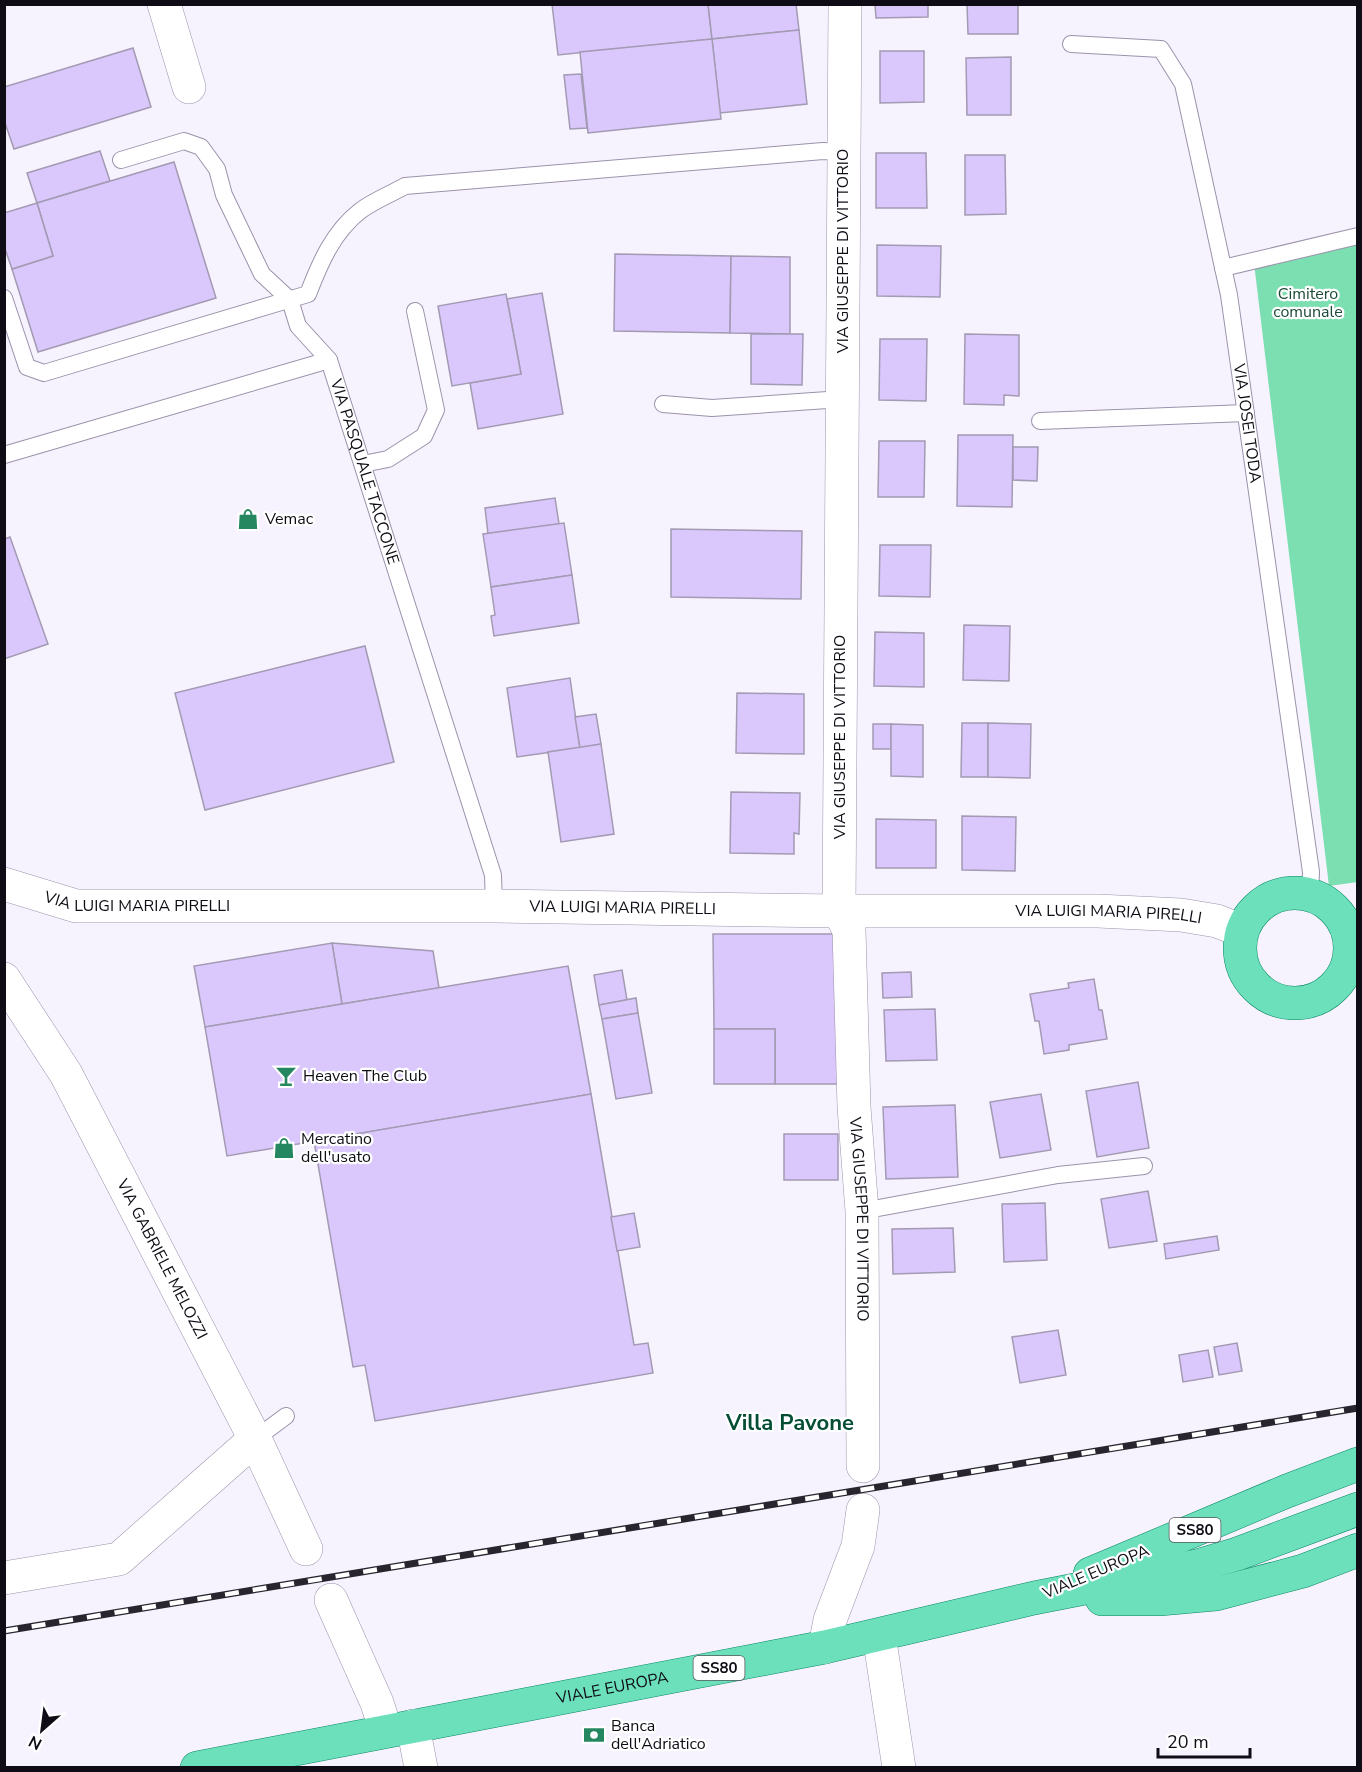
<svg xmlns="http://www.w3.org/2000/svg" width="1362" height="1772" font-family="'Nunito Sans',sans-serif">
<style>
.green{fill:#7bdfb1}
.building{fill:#dac7fb;stroke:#a39ab3;stroke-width:1.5}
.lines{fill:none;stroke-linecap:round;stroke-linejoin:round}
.service-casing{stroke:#9b92ab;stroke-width:18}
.minor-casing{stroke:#9b92ab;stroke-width:34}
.tertiary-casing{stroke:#9b92ab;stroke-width:34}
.primary-casing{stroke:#0b8864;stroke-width:34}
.service{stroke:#fff;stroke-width:16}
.minor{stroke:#fff;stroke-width:33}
.tertiary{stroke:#fff;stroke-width:33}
.primary{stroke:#6be0bb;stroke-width:33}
.rail-casing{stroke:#28252e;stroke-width:7}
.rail{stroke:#fff;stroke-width:4.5;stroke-dasharray:14;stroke-linecap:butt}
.labels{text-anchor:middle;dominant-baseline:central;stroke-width:4.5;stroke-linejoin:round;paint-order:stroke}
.shield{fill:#fff;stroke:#57555b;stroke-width:1.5}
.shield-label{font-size:15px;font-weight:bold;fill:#0f0c15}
.street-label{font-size:16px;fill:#0f0c15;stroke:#fff}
.park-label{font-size:16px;fill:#1c4b37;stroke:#fff}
.poi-label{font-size:16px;fill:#0f0c15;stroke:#fff;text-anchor:start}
.district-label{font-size:22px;font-weight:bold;fill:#034e34;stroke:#fff}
</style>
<rect width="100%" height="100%" fill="#f7f3fe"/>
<polygon class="green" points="1357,235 1358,882 1329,886 1254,263"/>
<g class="building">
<polygon points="552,4 708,4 712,39 558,55"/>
<polygon points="708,4 796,4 799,30 712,39"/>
<polygon points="875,4 928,4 928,17 876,18"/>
<polygon points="967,4 1018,4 1018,34 968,34"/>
<polygon points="799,30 807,104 720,113 712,39"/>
<polygon points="712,39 721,119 588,133 580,52"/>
<polygon points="133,48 151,107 14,149 4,120 4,87"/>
<polygon points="880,51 924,51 924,102 880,103"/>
<polygon points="1011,57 1011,115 967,115 966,58"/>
<polygon points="581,74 587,128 570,129 564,75"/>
<polygon points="100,151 110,181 37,203 27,173"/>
<polygon points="876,153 926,153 927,208 876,208"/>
<polygon points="965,155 1005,155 1006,214 965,215"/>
<polygon points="174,162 216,298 38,352 12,269 53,256 37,203"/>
<polygon points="37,203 53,256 12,269 4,246 4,213"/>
<polygon points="877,245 941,246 940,297 877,296"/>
<polygon points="615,254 731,256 730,333 614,331"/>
<polygon points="731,256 790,257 790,334 730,333"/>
<polygon points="542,293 563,414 478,429 470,383 521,374 507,299"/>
<polygon points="506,294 521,374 452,386 438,306"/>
<polygon points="751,334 803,334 802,385 751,384"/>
<polygon points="965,334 1019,335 1019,396 1004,395 1004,405 964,404"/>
<polygon points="880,339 927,339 926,401 879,400"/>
<polygon points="958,435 1013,435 1012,507 957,506"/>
<polygon points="879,441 925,441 924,497 878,497"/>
<polygon points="1013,447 1038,447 1037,481 1013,480"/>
<polygon points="555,498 559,524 488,534 485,508"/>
<polygon points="564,523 572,575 491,587 483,534"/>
<polygon points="671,529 802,531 801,599 671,597"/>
<polygon points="10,537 48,644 4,659 4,539"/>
<polygon points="880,545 931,545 930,597 879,596"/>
<polygon points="572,575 579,623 494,636 491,616 495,615 491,587"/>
<polygon points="964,625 1010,626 1009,681 963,680"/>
<polygon points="875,632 924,633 924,687 874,686"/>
<polygon points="365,646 394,762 205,810 175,693"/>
<polygon points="570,678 580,748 517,757 507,688"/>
<polygon points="737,693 804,694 804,754 736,753"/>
<polygon points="596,714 601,744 580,748 575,717"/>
<polygon points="962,723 988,723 988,777 961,777"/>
<polygon points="988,723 1031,724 1030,778 988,777"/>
<rect x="873" y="724" width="18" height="25"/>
<polygon points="891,724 923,725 923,777 891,776"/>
<polygon points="601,744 614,834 561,842 548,752"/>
<polygon points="731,792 800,793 799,834 794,833 794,854 730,853"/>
<polygon points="962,816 1016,817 1015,871 962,870"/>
<polygon points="876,819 936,820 936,868 876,868"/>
<polygon points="713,934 839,934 840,1084 775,1084 775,1029 714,1029"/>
<polygon points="332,943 433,951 439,988 342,1004"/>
<polygon points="332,943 342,1004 205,1027 194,966"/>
<polygon points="568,966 591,1094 227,1156 205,1027"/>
<polygon points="622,970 627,1000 599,1005 594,975"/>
<polygon points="911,972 912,997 883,998 882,973"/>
<polygon points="1094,979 1099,1010 1102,1010 1107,1039 1069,1045 1069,1050 1044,1054 1039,1021 1035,1021 1030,994 1069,988 1068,983"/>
<polygon points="636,998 638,1013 602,1019 599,1005"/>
<polygon points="935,1009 937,1060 886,1061 884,1010"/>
<polygon points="638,1013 652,1093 616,1099 602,1019"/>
<rect x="714" y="1029" width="61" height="55"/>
<polygon points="1138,1082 1149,1148 1097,1157 1086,1091"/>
<polygon points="591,1094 634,1345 648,1343 653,1373 375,1421 365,1365 353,1367 314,1141"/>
<polygon points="1041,1094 1051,1150 1000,1158 990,1102"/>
<polygon points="955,1105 958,1177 886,1179 883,1107"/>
<rect x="784" y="1134" width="54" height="46"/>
<polygon points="1148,1191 1157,1241 1109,1248 1101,1199"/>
<polygon points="1045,1203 1047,1260 1004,1262 1002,1204"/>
<polygon points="634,1213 640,1247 617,1251 611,1217"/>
<polygon points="953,1228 955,1272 893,1274 892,1229"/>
<polygon points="1217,1236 1219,1250 1166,1259 1164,1244"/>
<polygon points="1058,1330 1066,1375 1020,1383 1012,1337"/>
<polygon points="1237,1343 1242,1371 1219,1375 1214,1347"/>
<polygon points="1208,1350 1213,1377 1183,1382 1179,1355"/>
</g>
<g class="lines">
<defs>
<g id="service">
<path id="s1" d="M1071,44L1161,49L1183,84L1229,295L1311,872L1310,895"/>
<polyline points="121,160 184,141 201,147 217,169 224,195 262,274 290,300 298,326 329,360"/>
<polyline points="1223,268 1358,236"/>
<path d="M4,298L27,367L44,373L308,294C320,263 333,232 360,211C373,201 391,194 405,186L823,151L844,152"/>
<polyline points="663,404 712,408 842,399"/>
<polyline points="1040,421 1246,413"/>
<path id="s2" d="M4,455L329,360L493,875L494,906"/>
<polyline points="363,464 388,459 424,436 436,410 415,311"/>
<polyline points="862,1211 1058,1175 1144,1166"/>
<polyline points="255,1439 286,1416"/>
</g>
<g id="minor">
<polyline points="164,4 189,87"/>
<path id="s3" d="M845,4L839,911L849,930L854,1107L862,1211L863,1466"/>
<path id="s4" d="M4,884L76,906H494L839,911H1098L1181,915L1217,921L1242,931"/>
<path id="s5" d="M4,979L66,1074L255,1439L306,1549"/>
<polyline points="4,1578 119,1559 255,1439"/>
<polyline points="331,1600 377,1703 386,1731"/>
<polyline points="879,1635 899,1768"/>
<polyline points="825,1647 830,1620 858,1546 863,1510"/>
</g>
<polyline id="tertiary" points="413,1726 421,1768"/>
<g id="primary">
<circle cx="1295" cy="948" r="55"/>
<polyline points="1090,1574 1287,1491 1358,1464"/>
<polyline points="1102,1599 1160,1599 1216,1594 1303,1571 1358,1550"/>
<path id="s6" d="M197,1768L825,1647L1034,1598L1197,1566L1237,1554L1358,1509"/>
</g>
</defs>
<use href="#service" class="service-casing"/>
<use href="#minor" class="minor-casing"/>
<use href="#tertiary" class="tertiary-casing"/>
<use href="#primary" class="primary-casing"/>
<use href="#service" class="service"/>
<use href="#minor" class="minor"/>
<use href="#tertiary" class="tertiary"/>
<use href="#primary" class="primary"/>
<defs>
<polyline id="rail" points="4,1631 1358,1408"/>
</defs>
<use href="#rail" class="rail-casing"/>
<use href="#rail" class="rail"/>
</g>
<defs>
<symbol id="shop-bare" viewBox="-9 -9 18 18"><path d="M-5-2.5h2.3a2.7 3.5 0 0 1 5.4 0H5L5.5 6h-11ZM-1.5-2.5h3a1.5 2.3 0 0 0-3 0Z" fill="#248760" stroke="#fff" stroke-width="2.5" paint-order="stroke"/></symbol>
<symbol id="bar-bare" viewBox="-9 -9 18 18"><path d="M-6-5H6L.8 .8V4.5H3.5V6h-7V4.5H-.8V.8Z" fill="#248760" stroke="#fff" stroke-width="2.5" paint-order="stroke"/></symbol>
<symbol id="bank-bare" viewBox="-9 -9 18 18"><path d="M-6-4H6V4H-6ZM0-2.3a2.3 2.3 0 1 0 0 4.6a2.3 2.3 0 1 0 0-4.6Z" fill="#248760" stroke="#fff" stroke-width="2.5" paint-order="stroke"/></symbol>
</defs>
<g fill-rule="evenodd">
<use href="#shop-bare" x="233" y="504" width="30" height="30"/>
<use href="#bar-bare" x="271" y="1061" width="30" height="30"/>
<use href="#shop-bare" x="269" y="1133" width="30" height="30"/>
<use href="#bank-bare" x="579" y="1720" width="30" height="30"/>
</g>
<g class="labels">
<g class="shield">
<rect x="1169.5" y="1518" width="51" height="24" rx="4.5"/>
<rect x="693.5" y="1656" width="51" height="24" rx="4.5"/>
</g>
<g class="shield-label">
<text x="1195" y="1530">SS80</text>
<text x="719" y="1668">SS80</text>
</g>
<g class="street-label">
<text transform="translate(843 251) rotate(-90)">VIA GIUSEPPE DI VITTORIO</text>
<text stroke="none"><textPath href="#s1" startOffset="477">VIA JOSEI TODA</textPath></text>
<text stroke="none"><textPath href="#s2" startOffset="456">VIA PASQUALE TACCONE</textPath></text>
<text transform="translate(840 737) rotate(-90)">VIA GIUSEPPE DI VITTORIO</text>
<text stroke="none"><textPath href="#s4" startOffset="136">VIA LUIGI MARIA PIRELLI</textPath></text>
<text stroke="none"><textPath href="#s4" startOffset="622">VIA LUIGI MARIA PIRELLI</textPath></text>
<text stroke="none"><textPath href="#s4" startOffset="1108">VIA LUIGI MARIA PIRELLI</textPath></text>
<text stroke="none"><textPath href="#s3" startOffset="1218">VIA GIUSEPPE DI VITTORIO</textPath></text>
<text stroke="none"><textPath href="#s5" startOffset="322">VIA GABRIELE MELOZZI</textPath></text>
<text transform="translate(1096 1572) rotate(-23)">VIALE EUROPA</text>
<text stroke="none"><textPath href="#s6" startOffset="423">VIALE EUROPA</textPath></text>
</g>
<g class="park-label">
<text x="1308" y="294">Cimitero<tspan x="1308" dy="18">comunale</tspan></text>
</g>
<g class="poi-label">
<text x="265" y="519">Vemac</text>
<text x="303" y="1076">Heaven The Club</text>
<text x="301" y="1139">Mercatino<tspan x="301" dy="18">dell'usato</tspan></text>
<text x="611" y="1726">Banca<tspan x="611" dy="18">dell'Adriatico</tspan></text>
</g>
<g class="district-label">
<text x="790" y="1423">Villa Pavone</text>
</g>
</g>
<rect width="1362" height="1772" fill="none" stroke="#0f0c15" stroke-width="12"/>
<g transform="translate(42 1730) rotate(208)" stroke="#ffffff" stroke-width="4.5" paint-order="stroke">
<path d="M0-4.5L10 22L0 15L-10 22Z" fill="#0f0c15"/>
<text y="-9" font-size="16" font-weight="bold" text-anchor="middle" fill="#0f0c15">N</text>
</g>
<path d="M1158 1748v9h92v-9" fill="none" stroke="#0f0c15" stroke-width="3"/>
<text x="1167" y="1748" font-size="18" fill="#0f0c15" stroke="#ffffff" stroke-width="4.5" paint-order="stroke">20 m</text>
</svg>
